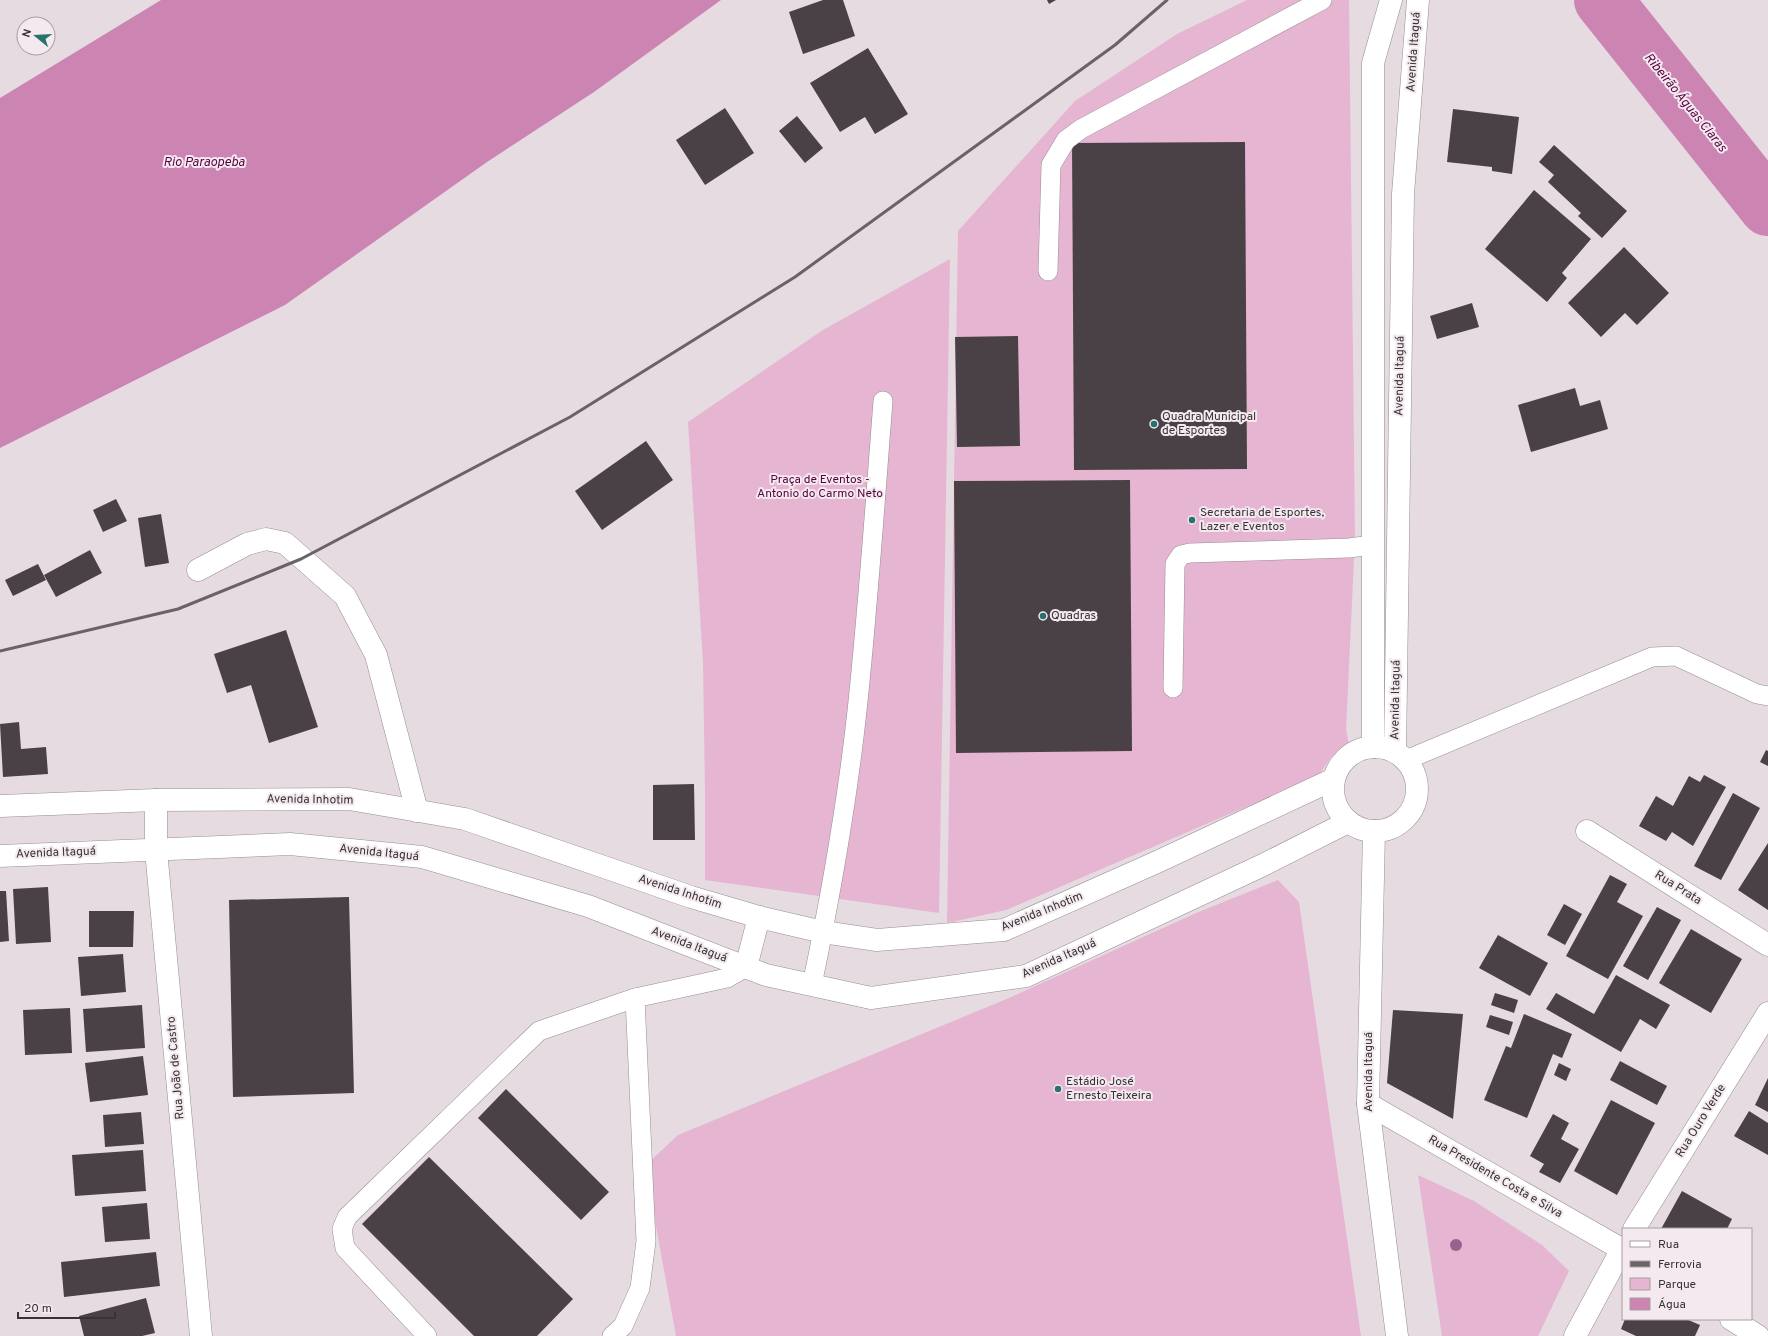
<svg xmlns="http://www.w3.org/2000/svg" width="1768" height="1336" font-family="Overpass,sans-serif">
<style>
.green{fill:#e6b5d2}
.water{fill:#cc85b2}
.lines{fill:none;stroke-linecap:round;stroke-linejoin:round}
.river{stroke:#cc85b2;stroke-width:58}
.building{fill:#494146}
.service-casing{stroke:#968d92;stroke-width:20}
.minor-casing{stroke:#968d92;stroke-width:23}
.tertiary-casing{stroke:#968d92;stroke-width:23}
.secondary-casing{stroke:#968d92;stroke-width:23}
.service{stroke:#fff;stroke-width:19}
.minor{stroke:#fff;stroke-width:22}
.tertiary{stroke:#fff;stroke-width:22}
.secondary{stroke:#fff;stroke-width:22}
.rail{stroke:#696367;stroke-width:3}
.tree{fill:#97638a}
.poi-dot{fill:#27716e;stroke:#f3e9ee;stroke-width:1.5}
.labels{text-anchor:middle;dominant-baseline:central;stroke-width:4;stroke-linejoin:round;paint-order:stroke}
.street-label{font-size:12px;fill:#363235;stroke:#f3e9ee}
.poi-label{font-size:12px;fill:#363235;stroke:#f3e9ee;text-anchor:start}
.park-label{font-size:12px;fill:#570042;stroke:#f3e9ee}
.water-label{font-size:13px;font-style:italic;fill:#5b0245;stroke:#f3e9ee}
</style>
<rect width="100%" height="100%" fill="#e5dbe1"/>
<g class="green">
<polygon points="1247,0 1349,0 1355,538 1346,729 1349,745 1331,758 1318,776 1006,910 947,923 958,231 1075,101 1177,34"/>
<polygon points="950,259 939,913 705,880 705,791 703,662 688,422 823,330"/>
<polygon points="1278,880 1299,902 1361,1336 676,1336 645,1166 678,1135 1009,998 1196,913"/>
<polygon points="1418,1175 1474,1201 1542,1245 1569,1271 1538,1336 1442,1336"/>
</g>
<polygon class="water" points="161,0 721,0 594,92 487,162 285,305 0,448 0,98"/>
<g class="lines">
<polyline class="river" points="1603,0 1768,207"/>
</g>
<g class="building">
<polygon points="823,0 843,0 855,36 803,54 789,12"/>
<polygon points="1047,0 1056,0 1049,4"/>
<polygon points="868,48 908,114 875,134 865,117 840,132 810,83"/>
<polygon points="725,108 754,153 705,185 676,140"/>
<polygon points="1453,109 1519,117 1512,174 1492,171 1492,167 1447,162"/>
<polygon points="797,116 823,148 805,163 779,131"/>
<polygon points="1245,142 1247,469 1074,470 1072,143"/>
<polygon points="1554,145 1627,211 1602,238 1578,216 1581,213 1548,182 1554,175 1539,162"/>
<polygon points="1534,190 1591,239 1562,273 1567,278 1547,302 1485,249"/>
<polygon points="1624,247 1669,293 1637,325 1625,313 1601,337 1568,303"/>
<polygon points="1472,303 1479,327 1437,339 1430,316"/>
<polygon points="1018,336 1020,446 957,447 955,337"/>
<polygon points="1575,388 1580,406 1600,400 1608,429 1531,452 1518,405"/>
<polygon points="646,441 673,480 602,530 575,491"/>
<polygon points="1130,480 1132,751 956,753 954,481"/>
<polygon points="116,499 127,521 103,532 93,510"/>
<polygon points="161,514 169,563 145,567 138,518"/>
<polygon points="90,550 102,573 56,597 44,575"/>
<polygon points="38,564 46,580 13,596 5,580"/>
<polygon points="286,630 318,727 269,743 251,685 227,693 214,654"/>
<polygon points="19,722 21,749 46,747 48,774 3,777 0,724"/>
<polygon points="1766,750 1768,751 1768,766 1760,762"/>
<polygon points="1704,775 1726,787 1693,846 1672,832 1666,841 1639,826 1656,796 1673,806 1689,776 1700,782"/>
<polygon points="694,784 695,840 653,840 653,785"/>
<polygon points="1733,793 1760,808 1721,880 1694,866"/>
<polygon points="1768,843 1768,910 1738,890"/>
<polygon points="1610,875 1627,884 1617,902 1643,916 1608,979 1566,956"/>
<polygon points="48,887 51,942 16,944 13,889"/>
<polygon points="0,891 6,891 9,941 0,942"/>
<polygon points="349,897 354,1093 233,1097 229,900"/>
<polygon points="1564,904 1582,914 1565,945 1547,935"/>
<polygon points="1657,907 1681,920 1648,980 1623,966"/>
<polygon points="89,911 134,911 133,947 89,947"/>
<polygon points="1691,929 1742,959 1711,1013 1659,983"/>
<polygon points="1498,935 1548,963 1530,996 1479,968"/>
<polygon points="123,954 126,992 81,996 78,957"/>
<polygon points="1616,975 1670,1005 1656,1029 1640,1019 1621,1052 1546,1009 1556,993 1594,1014"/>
<polygon points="1495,993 1518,1000 1514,1013 1491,1005"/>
<polygon points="142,1005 145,1048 86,1052 83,1009"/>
<polygon points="70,1008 72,1053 25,1055 23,1010"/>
<polygon points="1393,1010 1463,1014 1453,1119 1387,1083"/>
<polygon points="1524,1014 1572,1034 1562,1058 1553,1054 1527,1118 1484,1100 1506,1046 1511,1048"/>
<polygon points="1490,1015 1513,1022 1509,1035 1486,1027"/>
<polygon points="143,1056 148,1095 90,1102 85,1063"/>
<polygon points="1620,1061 1667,1086 1657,1105 1610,1080"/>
<polygon points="1559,1063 1571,1069 1566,1081 1554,1075"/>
<polygon points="1768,1078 1768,1112 1755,1105"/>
<polygon points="506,1089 609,1192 581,1220 478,1118"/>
<polygon points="1611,1100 1655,1123 1617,1195 1574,1171"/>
<polygon points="1749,1111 1768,1123 1768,1155 1734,1136"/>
<polygon points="141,1112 144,1144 105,1147 103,1115"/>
<polygon points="1553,1114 1569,1123 1561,1139 1579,1149 1560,1183 1539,1172 1544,1164 1530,1156"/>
<polygon points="143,1150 146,1191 75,1196 72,1155"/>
<polygon points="429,1157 573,1299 537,1336 474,1336 362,1224"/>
<polygon points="1682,1191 1732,1219 1727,1229 1661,1229"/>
<polygon points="147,1203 150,1239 105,1242 102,1207"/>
<polygon points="156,1252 160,1286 64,1297 61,1262"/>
<polygon points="146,1298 155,1333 142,1336 84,1336 79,1316"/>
<polygon points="1625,1319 1686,1319 1700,1325 1695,1336 1636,1336 1621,1329"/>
</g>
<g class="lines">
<defs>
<g id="service">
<polyline points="1048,271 1051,165 1066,140 1081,129 1322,0"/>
<polyline points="1173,688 1175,564 1181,555 1190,553 1349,548 1372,545"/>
<polyline points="1406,760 1652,657 1676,656 1757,694 1768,696"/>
<path d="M812,985C831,894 847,803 857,711C868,608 875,504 883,401"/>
<polyline points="427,1336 345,1248 342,1229 347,1217 539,1031 635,998 727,978 746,967"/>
<polyline points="612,1336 623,1326 640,1288 646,1241 635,998"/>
</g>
<g id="minor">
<polyline points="198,570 247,544 266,539 285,543 345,596 376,655 417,811"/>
<polyline points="156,800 156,850 201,1336"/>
<polyline points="1587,831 1768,945"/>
<polyline points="1368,1104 1623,1250"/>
<polyline points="1634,1229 1768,1013"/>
<polyline points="1731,1319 1758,1336"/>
<polyline points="1575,1336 1623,1247"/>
</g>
<polyline id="tertiary" points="1374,831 1368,1104 1397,1336"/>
<g id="secondary">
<polyline points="1373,747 1373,63 1391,0"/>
<circle cx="1375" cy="789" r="42"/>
<polyline points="1395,752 1403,194 1418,0"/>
<polyline points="0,806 156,800 349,799 465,819 691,897 759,917 823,932 877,940 1004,930 1157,862 1334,779"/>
<polyline points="0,856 290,844 422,857 588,906 766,975 871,998 1026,976 1263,865 1348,822"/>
<polyline points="746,967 759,917"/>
</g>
</defs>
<use href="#service" class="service-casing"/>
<use href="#minor" class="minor-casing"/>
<use href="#tertiary" class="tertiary-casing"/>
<use href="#secondary" class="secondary-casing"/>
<use href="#service" class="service"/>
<use href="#minor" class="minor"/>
<use href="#tertiary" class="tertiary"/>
<use href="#secondary" class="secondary"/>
<polyline class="rail" points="0,651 178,609 301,559 570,417 795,277 1115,45 1167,0"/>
</g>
<circle class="tree" cx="1456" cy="1245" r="6"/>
<g class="poi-dot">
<circle cx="1154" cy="424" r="4"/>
<circle cx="1192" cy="520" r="4"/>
<circle cx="1043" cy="616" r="4"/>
<circle cx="1058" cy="1089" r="4"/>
</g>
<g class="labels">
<g class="street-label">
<text transform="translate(1414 52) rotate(-86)">Avenida Itaguá</text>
<text transform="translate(1400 376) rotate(-89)">Avenida Itaguá</text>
<text transform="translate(1396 700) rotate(-89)">Avenida Itaguá</text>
<text transform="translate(310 800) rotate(1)">Avenida Inhotim</text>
<text transform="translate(56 853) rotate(-2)">Avenida Itaguá</text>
<text transform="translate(379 853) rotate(6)">Avenida Itaguá</text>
<text transform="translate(1678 888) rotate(32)">Rua Prata</text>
<text transform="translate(680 892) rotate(18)">Avenida Inhotim</text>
<text transform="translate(1042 912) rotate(-22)">Avenida Inhotim</text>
<text transform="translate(689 945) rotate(21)">Avenida Itaguá</text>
<text transform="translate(1059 959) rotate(-24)">Avenida Itaguá</text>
<text transform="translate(176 1068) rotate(-95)">Rua João de Castro</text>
<text transform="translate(1369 1072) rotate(-90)">Avenida Itaguá</text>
<text transform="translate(1701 1121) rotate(-58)">Rua Ouro Verde</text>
<text transform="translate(1495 1177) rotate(30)">Rua Presidente Costa e Silva</text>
</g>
<g class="poi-label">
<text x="1162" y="417">Quadra Municipal<tspan x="1162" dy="14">de Esportes</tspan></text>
<text x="1200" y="513">Secretaria de Esportes,<tspan x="1200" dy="14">Lazer e Eventos</tspan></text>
<text x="1051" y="616">Quadras</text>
<text x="1066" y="1082">Estádio José<tspan x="1066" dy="14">Ernesto Teixeira</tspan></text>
</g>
<g class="park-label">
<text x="820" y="480">Praça de Eventos -<tspan x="820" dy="14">Antonio do Carmo Neto</tspan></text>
</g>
<g class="water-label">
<text transform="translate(1685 103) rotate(51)">Ribeirão Águas Claras</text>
<text x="204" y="163">Rio Paraopeba</text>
</g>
</g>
<rect x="1622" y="1228" width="130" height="92" fill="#f3e9ee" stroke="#a7a0a4"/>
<rect x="1630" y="1241" width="20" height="6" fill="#ffffff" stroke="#a7a0a4"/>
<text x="1658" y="1248" font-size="12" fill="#363235">Rua</text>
<rect x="1630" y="1261" width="20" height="6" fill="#696367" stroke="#a7a0a4"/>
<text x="1658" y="1268" font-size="12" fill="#363235">Ferrovia</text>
<rect x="1630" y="1278" width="20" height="12" fill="#e6b5d2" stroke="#a7a0a4"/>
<text x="1658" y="1288" font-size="12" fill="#363235">Parque</text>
<rect x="1630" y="1298" width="20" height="12" fill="#cc85b2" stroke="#a7a0a4"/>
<text x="1658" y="1308" font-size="12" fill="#363235">Água</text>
<g transform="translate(36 36) rotate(288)"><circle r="19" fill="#f3e9ee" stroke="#a7a0a4"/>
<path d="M0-3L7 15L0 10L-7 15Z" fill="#27716e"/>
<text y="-6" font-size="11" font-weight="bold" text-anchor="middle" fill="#363235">N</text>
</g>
<path d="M18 1312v6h97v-6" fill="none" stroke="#363235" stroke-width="2"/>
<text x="24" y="1312" font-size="12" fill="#363235" stroke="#f3e9ee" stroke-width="3" paint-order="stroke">20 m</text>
</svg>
